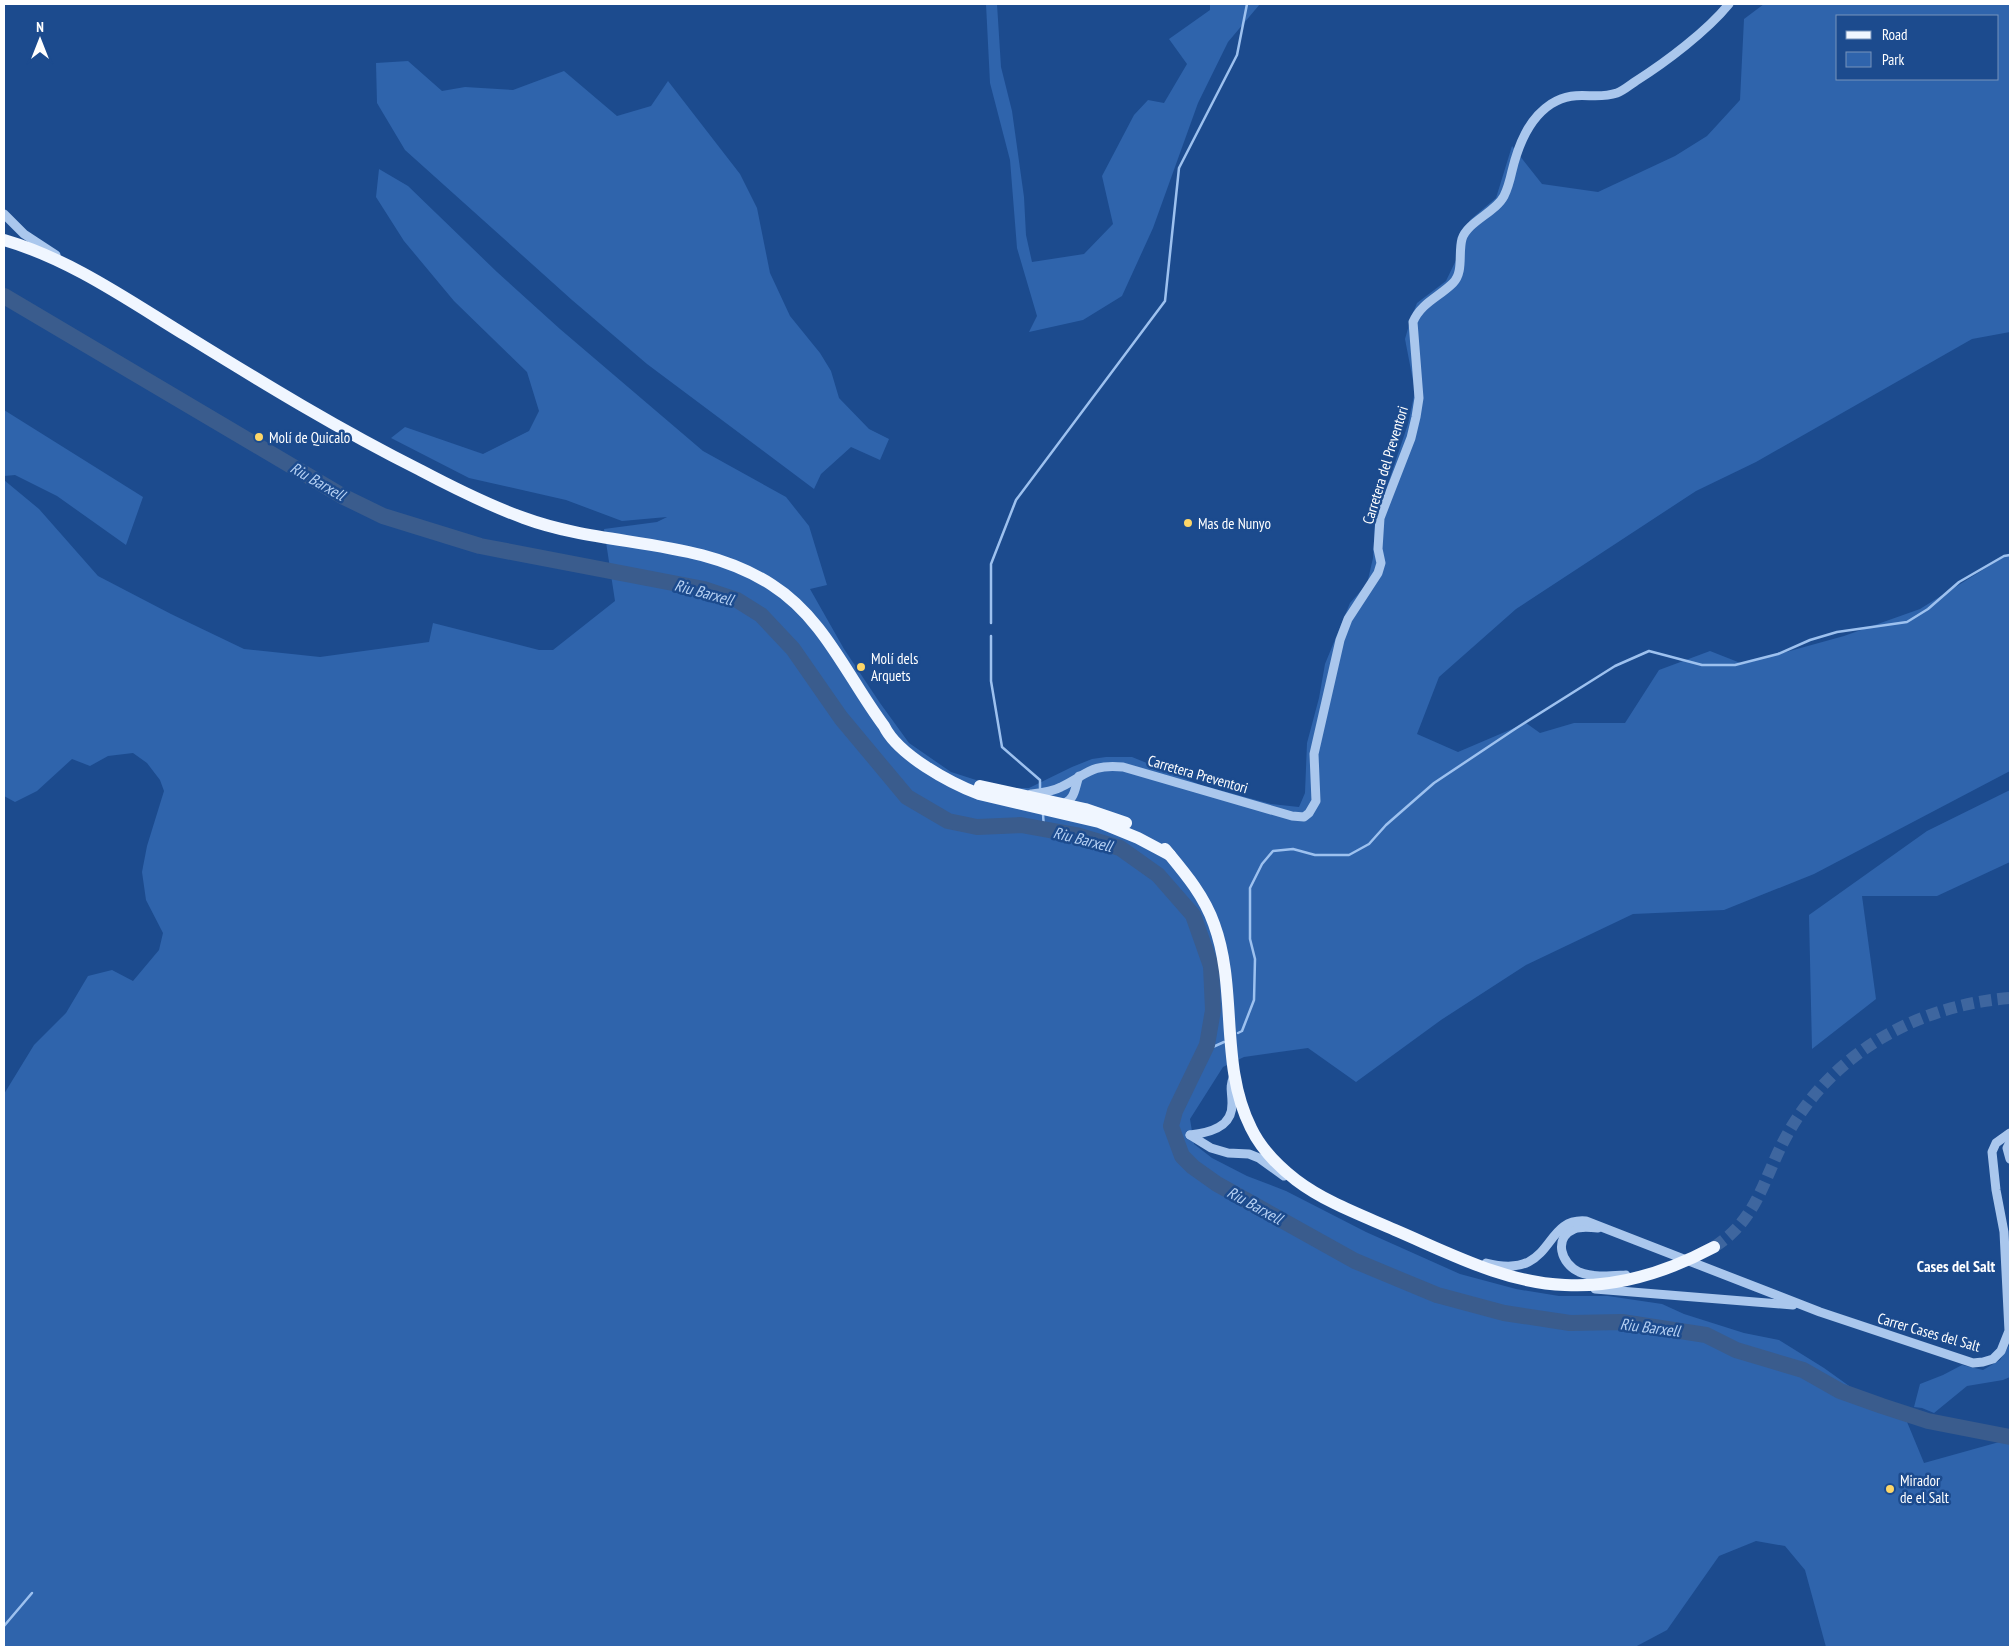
<svg xmlns="http://www.w3.org/2000/svg" width="2014" height="1651" font-family="'PT Sans Narrow',sans-serif">
<style>
.green{fill:#2f64ac;fill-rule:evenodd}
.lines{fill:none;stroke-linecap:round;stroke-linejoin:round}
.stream{stroke:#9dc1ef;stroke-width:2.5}
.river{stroke:#3a5c8d;stroke-width:16}
.major-tunnel{stroke:#3e669f;stroke-width:12;stroke-dasharray:12 6;stroke-linecap:butt}
.minor{stroke:#aac7ed;stroke-width:9}
.major{stroke:#f0f6ff;stroke-width:12}
.poi-dot{fill:#fdd668;stroke:#1c4b8e;stroke-width:2}
.labels{text-anchor:middle;dominant-baseline:central;stroke-width:5;stroke-linejoin:round;paint-order:stroke}
.poi-label{font-size:15px;fill:#fff;stroke:#1c4b8e;text-anchor:start}
.street-label{font-size:15px;fill:#fff;stroke:#1c4b8e}
.water-label{font-size:16px;font-style:italic;fill:#b6d1f4;stroke:#1c4b8e}
.neighbourhood-label{font-size:16px;font-weight:bold;fill:#fff;stroke:#1c4b8e}
</style>
<rect width="100%" height="100%" fill="#1c4b8e"/>
<g class="green">
<polygon points="986,4 997,4 1001,67 1012,111 1024,197 1026,235 1032,262 1084,254 1113,224 1102,176 1134,115 1148,100 1164,103 1187,64 1169,39 1210,10 1210,4 1260,4 1228,42 1198,103 1153,228 1122,296 1083,320 1029,332 1037,316 1017,248 1010,160 990,83"/>
<path d="M1764,4H2010V332L1972,339L1756,462L1696,491L1516,609L1439,677L1417,734L1458,752L1526,723L1540,733L1574,723H1625L1659,670L1710,651L1743,664L1844,636L1920,609L2010,553V771L1814,874L1724,910L1633,914L1526,965L1441,1020L1356,1082L1308,1048L1244,1057L1223,1067L1190,1119L1194,1144L1212,1158L1247,1176L1286,1191L1366,1232L1460,1274L1516,1289L1559,1296H1608L1662,1304L1684,1314L1744,1333L1779,1340L1824,1368L1866,1398L1905,1417L1924,1463L2010,1439V1647H1826L1805,1570L1785,1546L1756,1541L1719,1556L1667,1630L1635,1647H4V1094L34,1045L66,1013L88,976L112,970L133,981L159,950L163,933L146,900L142,872L147,846L164,791L160,780L147,763L133,753L108,756L90,766L72,759L37,791L15,802L4,796V480L39,509L98,576L171,614L244,649L320,657L429,642L433,623L539,650H553L615,601L604,529L657,522L667,517L622,521L566,500L469,478L391,438L405,427L483,454L529,431L539,411L527,372L454,301L404,241L376,197L379,169L408,186L497,272L560,329L703,451L786,497L809,526L827,585L810,589L844,649L880,703L909,743L951,772L1001,788H1029L1072,767L1092,759L1106,757H1132L1201,785L1271,804L1299,807L1305,793L1307,743L1319,698L1325,664L1350,603L1367,584L1373,558L1375,522L1408,424L1415,391L1405,339L1411,318L1417,303L1446,281L1458,256L1470,220L1496,198L1512,146L1542,184L1598,192L1675,156L1707,136L1740,100L1744,19ZM1838,16H1998V79H1838Z"/>
<polygon points="408,61 442,91 465,87 513,90 564,71 617,116 651,106 668,81 740,174 757,208 770,273 790,316 820,353 831,371 839,398 869,429 889,439 880,460 851,447 821,474 814,489 647,364 572,300 405,150 377,103 376,63"/>
<polygon points="4,410 143,497 126,545 57,496 15,475 4,476"/>
<polygon points="2010,790 2010,862 1937,896 1862,896 1876,999 1812,1049 1809,915 1927,831"/>
<polygon points="2010,1344 2010,1377 2003,1380 1967,1386 1934,1413 1922,1408 1914,1407 1920,1384 1943,1375 1962,1365 1983,1370 2000,1360"/>
</g>
<g class="lines">
<g class="stream">
<polyline points="991,623 991,564 1016,500 1165,301 1179,168 1237,55 1247,4"/>
<polyline points="991,636 991,681 1002,747 1040,780 1040,788"/>
<polyline points="1043,814 1044,829"/>
<polyline points="1238,1033 1242,1031 1254,1000 1255,959 1250,939 1250,888 1262,864 1273,851 1293,849 1315,855 1349,855 1369,844 1386,825 1434,783 1515,729 1615,666 1649,651 1702,665 1735,665 1778,654 1810,640 1837,632 1907,622 1928,609 1959,582 2004,556 2010,555"/>
<polyline points="1204,1051 1224,1042"/>
<polyline points="4,1626 32,1593"/>
</g>
<polyline class="river" points="4,296 344,497 383,516 480,546 704,589 737,600 761,615 793,649 841,718 907,797 948,821 977,827 1021,825 1076,835 1120,848 1158,875 1193,915 1211,966 1213,1010 1207,1045 1175,1111 1171,1126 1182,1156 1193,1167 1217,1184 1355,1261 1437,1295 1504,1313 1570,1323 1622,1322 1706,1335 1736,1350 1803,1370 1840,1391 1882,1406 1928,1421 2010,1437"/>
<path class="major-tunnel" d="M1714,1247C1759,1218 1763,1178 1787,1135C1832,1053 1918,1005 2010,998"/>
<g class="minor">
<polyline points="4,214 24,234 56,255"/>
<path d="M1031,794C1041,793 1052,792 1061,787C1088,774 1090,764 1123,767L1292,816L1304,817L1309,813L1316,801L1314,754L1340,640L1348,619L1378,573L1381,563L1378,549L1380,518L1411,438L1416,417L1419,398L1413,322C1421,303 1439,297 1453,283C1464,272 1458,253 1462,239C1467,222 1496,212 1504,196C1508,188 1510,180 1512,171C1518,146 1528,119 1551,104C1576,88 1593,101 1617,93C1623,91 1630,85 1636,81C1666,62 1707,31 1729,4"/>
<path d="M1061,805C1076,799 1074,790 1079,776"/>
<polyline points="1190,1135 1211,1148 1228,1153 1249,1154 1259,1158 1284,1176"/>
<path d="M1190,1135C1210,1133 1233,1127 1232,1103C1232,1090 1229,1089 1234,1075"/>
<polyline points="2010,1142 2007,1148 2010,1159"/>
<path d="M1598,1228C1590,1227 1581,1226 1574,1229C1553,1238 1561,1264 1579,1272C1594,1278 1610,1276 1626,1275"/>
<path d="M1486,1263C1556,1281 1541,1217 1586,1221L1820,1312L1973,1363L1983,1362L1993,1359L2001,1351L2009,1331L2004,1232L1996,1190L1992,1152L1996,1143L2010,1133"/>
<polyline points="1595,1289 1793,1305"/>
</g>
<g class="major">
<path d="M4,240C70,259 128,300 187,336C263,383 340,430 420,470C454,488 488,505 524,518C605,548 698,537 772,585C824,618 848,678 884,726C898,755 950,783 979,794L1099,822L1138,838L1170,855"/>
<polyline points="980,786 1085,809 1126,823"/>
<path d="M1165,849C1184,872 1204,895 1214,924C1238,989 1219,1065 1251,1128C1261,1149 1278,1166 1296,1180C1325,1202 1361,1215 1395,1230C1449,1253 1505,1283 1565,1285C1617,1288 1669,1271 1714,1247"/>
</g>
</g>
<g class="poi-dot">
<circle cx="259" cy="437" r="5"/>
<circle cx="1188" cy="523" r="5"/>
<circle cx="861" cy="667" r="5"/>
<circle cx="1890" cy="1489" r="5"/>
</g>
<g class="labels">
<g class="poi-label">
<text x="269" y="437">Molí de Quicalo</text>
<text x="1198" y="523">Mas de Nunyo</text>
<text x="871" y="658">Molí dels<tspan x="871" dy="17">Arquets</tspan></text>
<text x="1900" y="1480">Mirador<tspan x="1900" dy="17">de el Salt</tspan></text>
</g>
<g class="street-label">
<text transform="translate(1385 465) rotate(-73)">Carretera del Preventori</text>
<text transform="translate(1198 774) rotate(16)">Carretera Preventori</text>
<text transform="translate(1929 1332) rotate(16)">Carrer Cases del Salt</text>
</g>
<g class="water-label">
<text transform="translate(318 481) rotate(30)">Riu Barxell</text>
<text transform="translate(704 592) rotate(15)">Riu Barxell</text>
<text transform="translate(1083 839) rotate(14)">Riu Barxell</text>
<text transform="translate(1255 1205) rotate(29)">Riu Barxell</text>
<text transform="translate(1650 1327) rotate(7)">Riu Barxell</text>
</g>
<g class="neighbourhood-label">
<text x="1956" y="1266">Cases del Salt</text>
</g>
</g>
<rect width="2014" height="1651" fill="none" stroke="#ffffff" stroke-width="10"/>
<rect x="1836" y="15" width="162" height="65" fill="#1c4b8e" stroke="#7793bb"/>
<rect x="1846" y="31" width="25" height="8" fill="#f0f6ff" stroke="#7793bb"/>
<text x="1882" y="40" font-size="15" fill="#ffffff">Road</text>
<rect x="1846" y="52" width="25" height="15" fill="#2f64ac" stroke="#7793bb"/>
<text x="1882" y="65" font-size="15" fill="#ffffff">Park</text>
<g transform="translate(40 40)" stroke="#1c4b8e" stroke-width="4" paint-order="stroke">
<path d="M0-4L9 19L0 12L-9 19Z" fill="#ffffff"/>
<text y="-8" font-size="14" font-weight="bold" text-anchor="middle" fill="#ffffff">N</text>
</g>
</svg>
